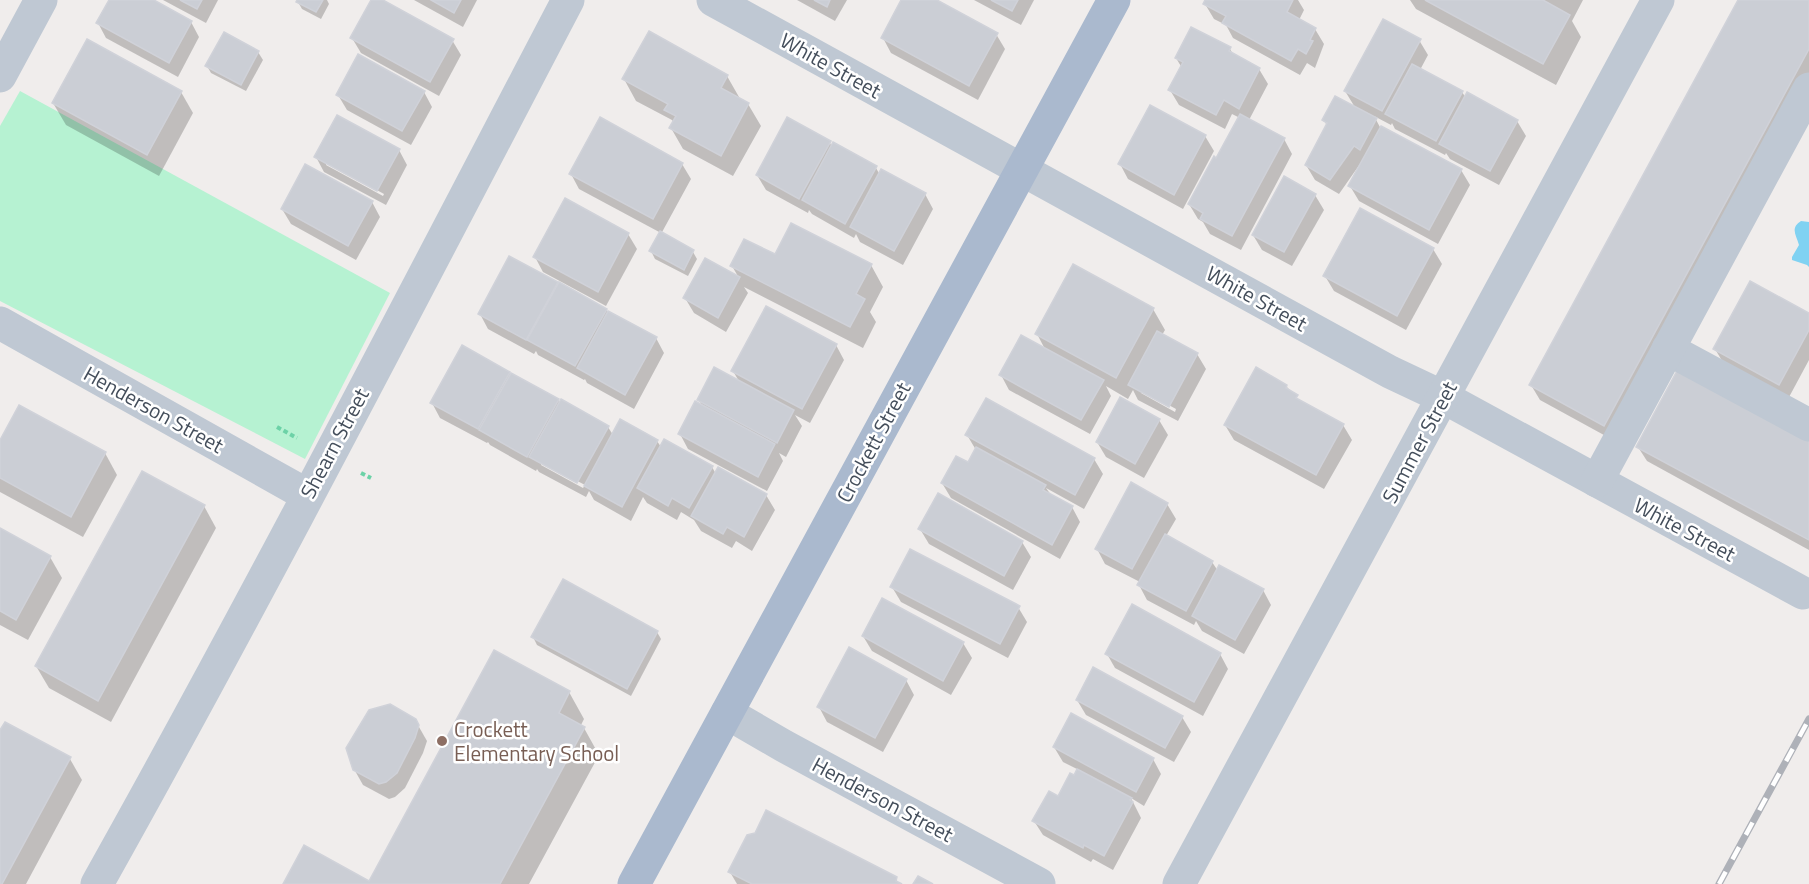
<svg xmlns="http://www.w3.org/2000/svg" width="1809" height="884" font-family="'Titillium Web',sans-serif">
<style>
.green{fill:#b6f2d2}
.water{fill:#80d2f2}
.shadow{fill:#0003;fill-rule:evenodd}
.building{fill:#cbced5;stroke:#d0d2d9;stroke-width:1.5}
.lines{fill:none;stroke-linecap:round;stroke-linejoin:round}
.path{stroke:#6cd2a7;stroke-width:4;stroke-dasharray:4.5 3;stroke-linecap:butt}
.minor{stroke:#bfc8d3;stroke-width:33}
.major{stroke:#aab9ce;stroke-width:33}
.rail-casing{stroke:#aeb1b8;stroke-width:7}
.rail{stroke:#fff;stroke-width:4.5;stroke-dasharray:14;stroke-linecap:butt}
.education-dot{fill:#8d6e63;stroke:#fff;stroke-width:2}
.labels{text-anchor:middle;dominant-baseline:central;stroke-width:5;stroke-linejoin:round;paint-order:stroke}
.street-label{font-size:21px;fill:#444e5b;stroke:#fff}
.education-label{font-size:21px;fill:#785e54;stroke:#fff;text-anchor:start}
</style>
<rect width="100%" height="100%" fill="#f0edec"/>
<polygon class="green" points="20,91 390,293 305,459 0,301 0,126"/>
<path class="water" d="M1801,221L1809,222V267L1807,265L1792,260V257L1799,245C1796,235 1790,228 1801,221Z"/>
<g class="shadow">
<polygon points="110,0 150,0 191,22 199,37 178,77 106,38 98,23"/>
<polygon points="163,0 218,0 206,23"/>
<polygon points="299,0 327,0 329,4 321,19 302,9 298,2"/>
<polygon points="373,0 379,0 452,40 461,55 439,96 361,53 352,38"/>
<polygon points="414,0 477,0 463,27"/>
<polygon points="797,0 847,0 835,21"/>
<polygon points="903,0 934,0 996,34 1005,49 978,100 891,53 883,38"/>
<polygon points="974,0 1034,0 1021,25"/>
<polygon points="1207,0 1298,0 1304,10 1299,20 1315,29 1324,44 1315,68 1307,63 1300,75 1233,38 1226,25 1214,19 1205,4"/>
<polygon points="1410,0 1583,0 1572,21 1581,37 1556,85 1416,9"/>
<polygon points="1740,0 1809,0 1809,79 1613,440 1540,400 1531,385"/>
<polygon points="224,34 258,52 263,60 246,91 211,73 207,66"/>
<polygon points="1419,40 1428,55 1420,70 1462,92 1466,98 1517,121 1526,136 1499,185 1450,159 1446,153 1445,155 1395,129 1392,123 1391,125 1374,116 1381,129 1461,170 1470,185 1438,244 1359,201 1350,186 1362,165 1360,164 1339,194 1315,180 1306,165 1327,126 1324,120 1356,109 1345,91"/>
<polygon points="1230,49 1234,56 1259,69 1268,84 1249,120 1284,139 1292,154 1241,250 1210,234 1203,222 1198,219 1189,204 1240,118 1232,114 1225,129 1179,105 1170,90 1182,68 1176,58"/>
<polygon points="727,76 739,97 738,99 748,104 761,126 733,176 683,149 671,128 674,123 672,120 636,101 624,79"/>
<polygon points="181,92 193,113 159,176 66,125 53,103"/>
<polygon points="424,92 432,107 411,145 347,110 338,95"/>
<polygon points="1205,136 1214,151 1183,209 1128,179 1120,164"/>
<polygon points="830,143 832,147 876,168 880,175 925,194 933,209 903,265 860,242 856,234 854,238 812,214 809,210 808,213 766,190 757,175"/>
<path d="M399,150L407,165L386,205L324,172L316,157ZM326,162L384,194L383,196L326,165Z"/>
<polygon points="682,164 691,179 661,234 693,252 697,259 688,276 655,259 651,251 661,233 579,189 571,174"/>
<polygon points="1315,195 1324,210 1292,266 1262,250 1253,235"/>
<polygon points="372,202 380,217 356,260 291,224 282,209"/>
<polygon points="628,234 637,249 606,306 543,272 535,257"/>
<polygon points="1433,249 1442,264 1406,330 1334,291 1325,276"/>
<polygon points="776,256 871,265 883,287 870,312 876,322 863,348 744,287 748,293 726,332 694,313 685,298 739,278 732,266"/>
<polygon points="556,283 558,287 606,310 609,314 656,338 664,353 634,409 587,383 585,379 584,380 538,355 536,351 534,354 488,329 480,314"/>
<path d="M1153,309L1165,330L1162,335L1197,354L1206,369L1178,421L1138,400L1133,390L1128,399L1106,386L1111,396L1090,434L1009,390L1001,375L1046,351L1037,334ZM1141,390L1176,409L1175,412L1141,393Z"/>
<polygon points="1809,314 1809,360 1788,399 1724,364 1715,349"/>
<polygon points="836,345 844,360 810,423 795,415 802,426 786,457 779,453 783,461 767,491 688,449 680,434 703,407 699,400 740,383 733,371"/>
<path d="M509,373L511,376L558,400L560,404L608,427L613,435L657,441L661,447L712,467L716,474L766,495L775,510L752,551L736,541L732,548L701,531L694,520L681,512L677,520L647,503L643,497L631,521L594,500L589,491L586,497L539,472L537,469L536,471L490,445L488,442L487,443L440,418L432,403ZM541,462L585,485L583,488L541,465Z"/>
<polygon points="1286,386 1300,401 1343,425 1352,440 1324,489 1234,440 1225,425"/>
<polygon points="1159,420 1168,435 1144,478 1106,457 1097,442"/>
<polygon points="967,435 1094,459 1103,474 1084,509 1046,488 1051,495 1072,507 1080,522 1060,559 951,498 942,483 968,465 976,450"/>
<polygon points="1809,442 1809,550 1647,461 1638,447"/>
<polygon points="0,443 105,453 117,475 83,537 0,492"/>
<polygon points="1167,504 1176,519 1166,536 1212,562 1218,571 1263,590 1271,605 1244,654 1202,631 1196,621 1194,625 1147,600 1139,585 1140,582 1105,564 1097,549"/>
<polygon points="204,506 216,528 111,722 49,688 36,666"/>
<polygon points="920,529 1022,542 1031,557 1013,590 929,544"/>
<polygon points="0,530 50,557 62,578 28,640 0,625"/>
<polygon points="892,587 1018,607 1027,622 1008,658 901,602"/>
<polygon points="657,632 661,639 631,696 537,645 533,637"/>
<polygon points="863,636 963,643 972,658 951,695 872,651"/>
<polygon points="1107,654 1220,654 1228,669 1203,716 1115,668"/>
<polygon points="906,680 914,695 883,752 827,722 819,707"/>
<polygon points="569,692 584,719 580,727 584,728 599,755 529,884 285,884 369,883"/>
<polygon points="1077,700 1182,717 1191,732 1174,762 1086,715"/>
<polygon points="415,720 427,741 423,753 405,788 395,797 389,799 363,785 354,769"/>
<polygon points="0,734 70,759 82,780 26,884 0,884"/>
<polygon points="1054,747 1153,759 1161,774 1144,806 1131,798 1141,818 1113,870 1093,859 1091,862 1043,835 1034,821 1058,798 1075,778 1079,770 1063,762"/>
<polygon points="730,872 896,879 899,884 737,884"/>
</g>
<g class="building">
<polygon points="109,0 154,0 192,21 169,63 96,23"/>
<polygon points="180,0 202,0 197,9"/>
<polygon points="297,0 323,0 316,12 296,2"/>
<polygon points="371,0 383,0 454,39 430,82 350,38"/>
<polygon points="431,0 461,0 454,13"/>
<polygon points="814,0 830,0 827,7"/>
<polygon points="901,0 937,0 998,33 969,86 881,38"/>
<polygon points="991,0 1018,0 1012,11"/>
<polygon points="1205,0 1293,0 1287,12 1316,28 1310,40 1313,41 1306,54 1298,49 1291,61 1222,23 1226,16 1203,4"/>
<polygon points="1425,0 1543,0 1570,15 1543,64"/>
<polygon points="1738,0 1809,0 1809,49 1604,426 1529,385"/>
<polygon points="1383,19 1421,39 1382,111 1344,91"/>
<polygon points="1191,27 1231,47 1229,51 1260,68 1239,109 1224,100 1216,115 1168,90 1183,62 1175,58"/>
<polygon points="649,31 728,75 721,88 749,103 721,156 669,128 676,116 664,110 668,104 622,79"/>
<polygon points="224,32 259,51 241,85 205,66"/>
<polygon points="87,39 182,91 147,155 52,103"/>
<polygon points="358,54 425,91 402,131 336,95"/>
<polygon points="1412,64 1463,91 1436,141 1385,114"/>
<polygon points="1467,92 1518,120 1490,171 1439,144"/>
<polygon points="1335,96 1377,118 1360,150 1354,146 1330,180 1305,165 1327,123 1322,120"/>
<polygon points="1150,105 1206,135 1174,195 1118,164"/>
<polygon points="1240,114 1285,138 1232,236 1200,219 1203,213 1188,204 1214,156 1216,158"/>
<polygon points="337,115 400,149 377,191 314,157"/>
<polygon points="600,117 683,163 653,219 569,174"/>
<polygon points="787,117 831,141 799,199 756,175"/>
<polygon points="1381,126 1462,169 1429,230 1348,186"/>
<polygon points="833,142 877,166 845,224 802,200"/>
<polygon points="305,164 373,201 348,246 281,209"/>
<polygon points="881,169 926,193 894,251 850,227"/>
<polygon points="1284,176 1316,194 1284,252 1252,235"/>
<polygon points="565,198 629,233 598,292 533,257"/>
<polygon points="1360,208 1434,248 1397,316 1323,276"/>
<polygon points="791,223 872,264 856,294 865,299 850,327 730,266 744,239 775,254"/>
<polygon points="660,231 694,250 684,270 649,251"/>
<polygon points="509,256 558,282 526,340 478,314"/>
<polygon points="705,258 740,277 718,318 683,298"/>
<polygon points="1073,264 1154,308 1116,378 1035,334"/>
<polygon points="1750,281 1809,313 1809,330 1779,385 1713,349"/>
<polygon points="559,282 607,309 575,366 527,340"/>
<polygon points="766,306 837,344 802,409 731,371"/>
<polygon points="608,311 657,337 625,395 577,368"/>
<polygon points="1157,331 1198,353 1169,407 1128,385"/>
<polygon points="1021,335 1104,380 1081,420 999,375"/>
<polygon points="462,345 510,372 478,429 430,403"/>
<polygon points="714,367 794,410 777,443 697,400"/>
<polygon points="1256,367 1287,385 1286,388 1298,395 1296,398 1344,424 1316,475 1224,425"/>
<polygon points="1678,369 1809,440 1809,540 1636,447"/>
<polygon points="511,373 559,399 527,457 479,430"/>
<polygon points="1120,397 1160,419 1135,464 1096,442"/>
<polygon points="986,398 1095,458 1075,495 965,435"/>
<polygon points="561,399 609,426 577,483 529,457"/>
<polygon points="695,401 775,444 758,477 678,434"/>
<polygon points="19,405 106,452 71,517 0,478 0,440"/>
<polygon points="620,419 658,440 622,507 584,486"/>
<polygon points="664,439 713,466 689,508 672,498 668,506 637,488"/>
<polygon points="976,447 1046,485 1043,490 1073,506 1052,545 941,483 956,456 968,462"/>
<polygon points="718,467 767,494 744,537 727,527 723,534 691,516"/>
<polygon points="142,471 205,505 98,701 35,666"/>
<polygon points="1131,482 1168,503 1132,569 1095,549"/>
<polygon points="938,493 1023,541 1004,576 918,529"/>
<polygon points="0,528 51,556 16,620 0,611"/>
<polygon points="1165,534 1213,561 1186,611 1137,585"/>
<polygon points="910,549 1020,606 1000,644 890,587"/>
<polygon points="1219,565 1264,589 1235,640 1192,616"/>
<polygon points="563,579 658,631 627,689 531,637"/>
<polygon points="882,598 964,642 943,681 862,636"/>
<polygon points="1132,604 1221,653 1194,702 1105,654"/>
<polygon points="849,647 907,679 875,738 817,707"/>
<polygon points="494,650 570,691 559,713 585,727 500,884 283,884 304,845 369,881"/>
<polygon points="1093,667 1183,716 1165,748 1076,700"/>
<polygon points="390,704 416,719 419,725 415,738 397,773 386,782 379,784 353,770 346,748 369,710"/>
<polygon points="1071,713 1154,758 1136,792 1053,747"/>
<polygon points="5,722 71,757 2,884 0,884 0,730"/>
<polygon points="1077,769 1132,798 1130,800 1133,802 1104,856 1084,845 1083,848 1032,821 1049,791 1058,796 1070,773 1074,775"/>
<polygon points="766,810 897,877 896,881 902,884 752,884 728,872 747,835 755,833"/>
<polygon points="918,876 933,884 913,884"/>
</g>
<g class="lines">
<g class="path">
<polyline points="277,427 297,438"/>
<polyline points="361,473 371,478"/>
</g>
<g class="minor">
<polyline points="713,0 1390,372 1443,397 1803,593"/>
<polyline points="0,76 41,0"/>
<polyline points="0,323 307,495"/>
<polyline points="1668,349 1809,425"/>
<polyline points="1597,481 1809,89"/>
<polyline points="727,713 784,746 1039,884"/>
<path d="M97,884C260,593 413,296 568,0"/>
<polyline points="1179,884 1658,0"/>
</g>
<polyline class="major" points="634,884 1114,0"/>
<defs>
<polyline id="rail" points="1719,884 1809,719"/>
</defs>
<use href="#rail" class="rail-casing"/>
<use href="#rail" class="rail"/>
</g>
<circle class="education-dot" cx="442" cy="741" r="6"/>
<g class="labels">
<g class="street-label">
<text transform="translate(831 65) rotate(29)">White Street</text>
<text transform="translate(1257 298) rotate(29)">White Street</text>
<text transform="translate(154 409) rotate(29)">Henderson Street</text>
<text transform="translate(873 442) rotate(-62)">Crockett Street</text>
<text transform="translate(1419 442) rotate(-62)">Summer Street</text>
<text transform="translate(334 443) rotate(-62)">Shearn Street</text>
<text transform="translate(1685 529) rotate(28)">White Street</text>
<text transform="translate(883 799) rotate(28)">Henderson Street</text>
</g>
<g class="education-label">
<text x="454" y="729">Crockett<tspan x="454" dy="24">Elementary School</tspan></text>
</g>
</g>
</svg>
